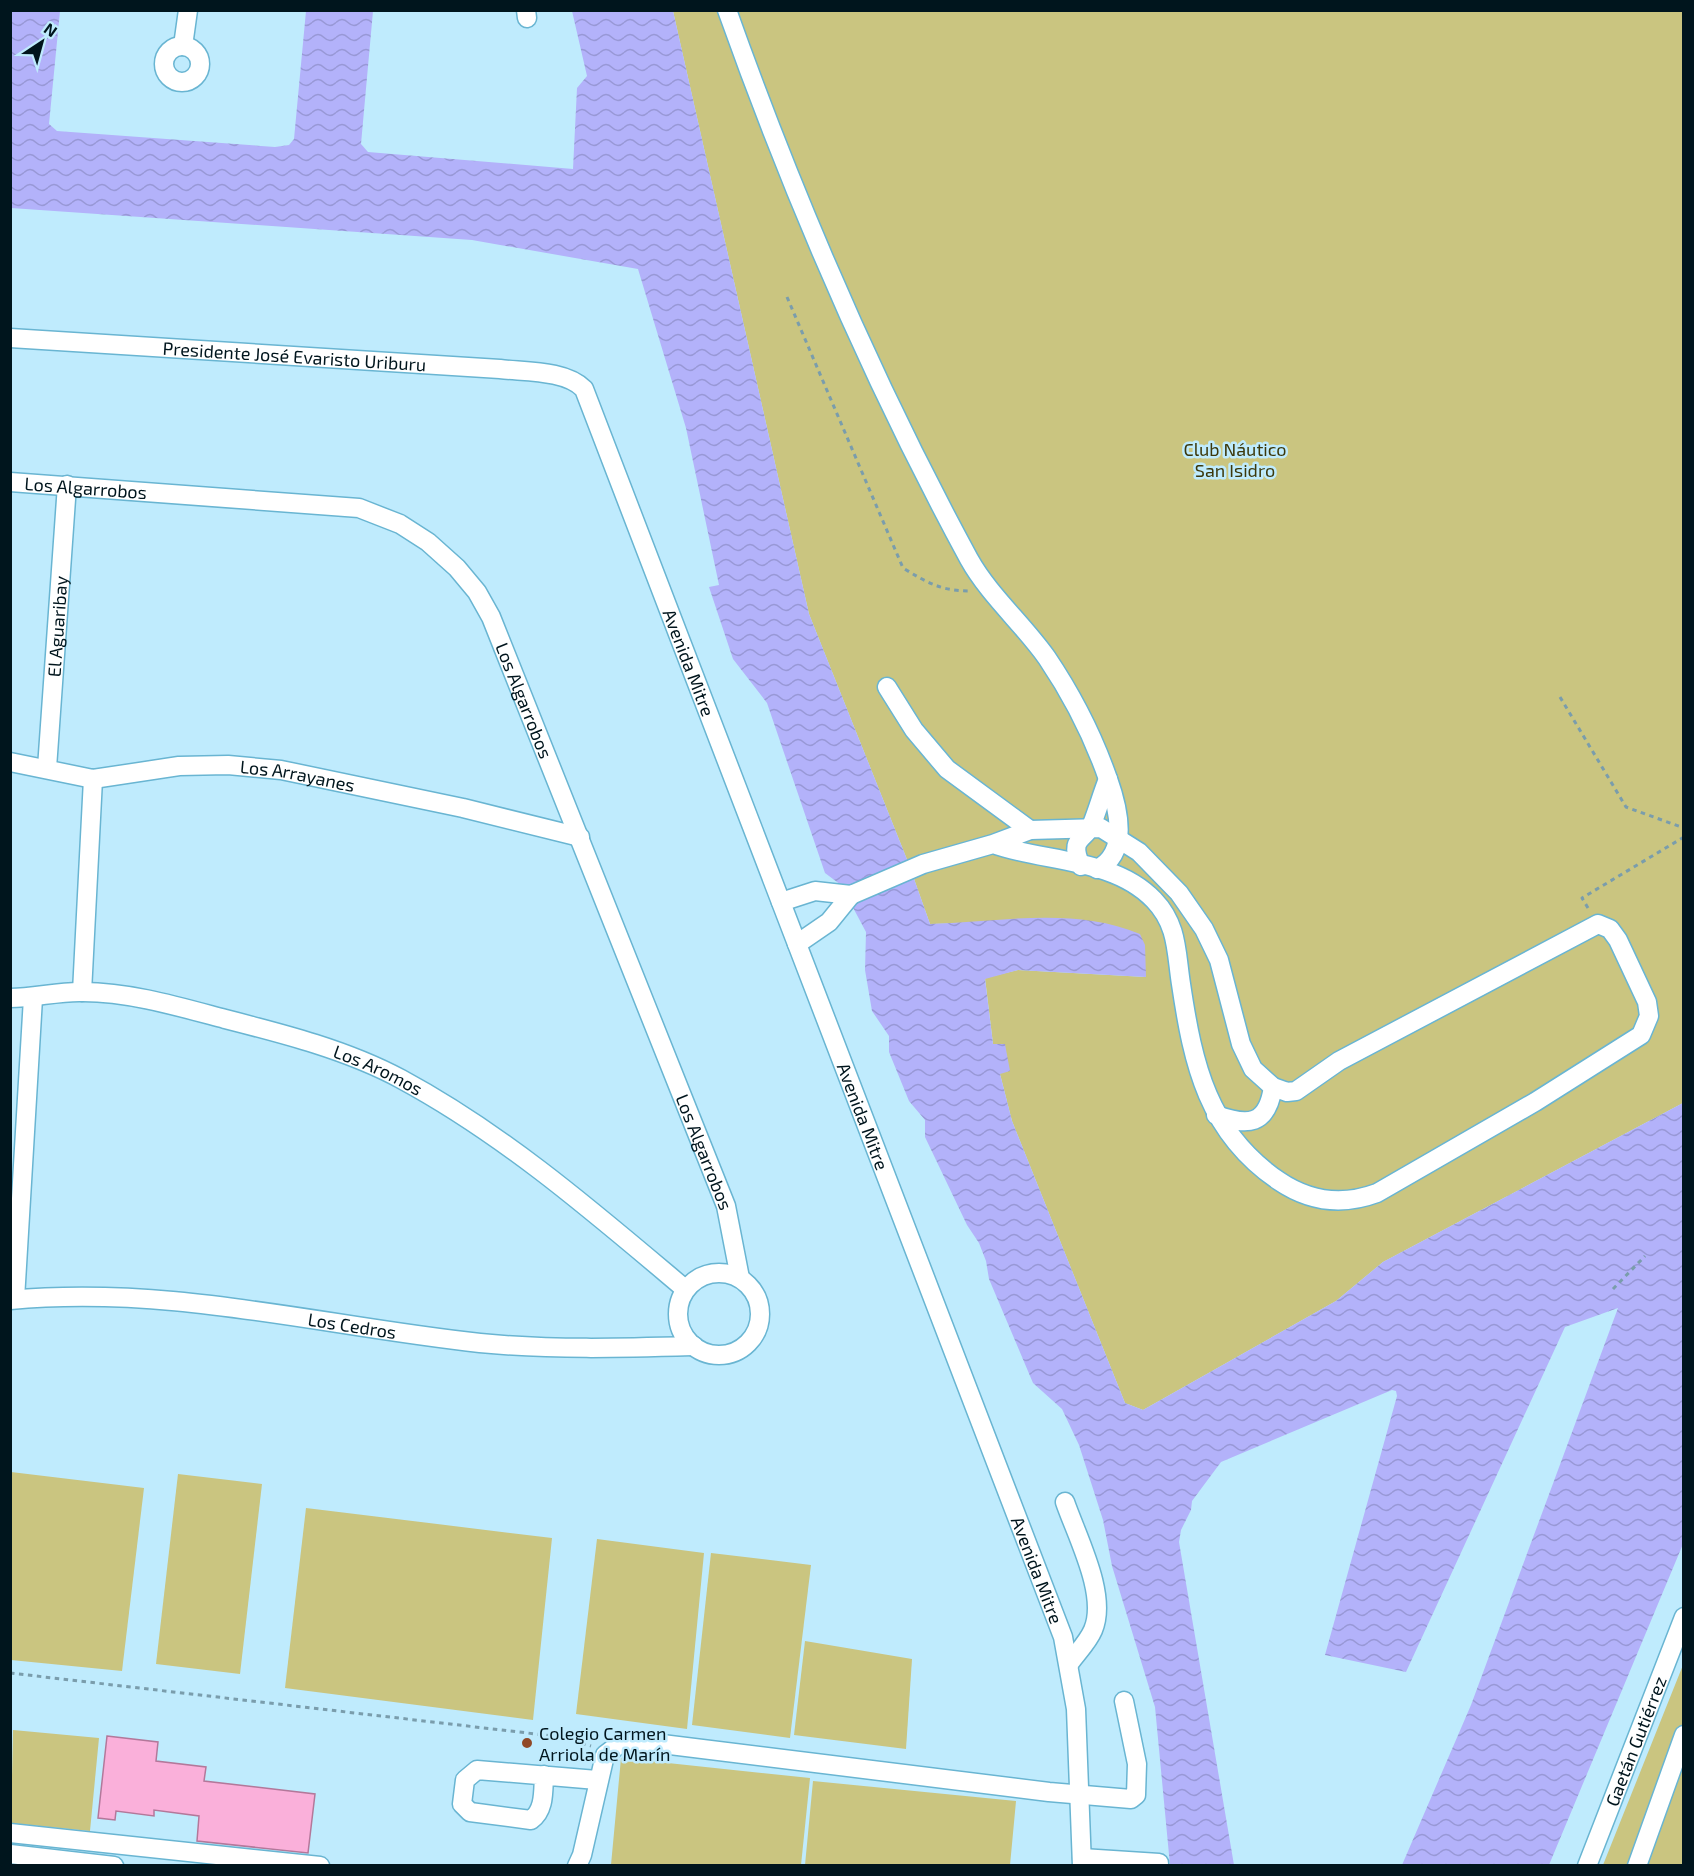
<svg xmlns="http://www.w3.org/2000/svg" width="1694" height="1876" font-family="'Exo 2',sans-serif">
<style>
.park{fill:#cac580}
.water{fill:url(#water-waves)}
.building{fill:#fab0da;stroke:#b3789a;stroke-width:1.5}
.lines{fill:none;stroke-linecap:round;stroke-linejoin:round}
.minor-casing{stroke:#69b5d2;stroke-width:21}
.path{stroke:#7a9dac;stroke-width:3;stroke-dasharray:4.5 4.5;stroke-linecap:butt}
.minor{stroke:#fff;stroke-width:18}
.poi-dot{fill:#904826;stroke:#bfebfd;stroke-width:2}
.labels{text-anchor:middle;dominant-baseline:central;stroke-width:5;stroke-linejoin:round;paint-order:stroke}
.street-label{font-size:18px;fill:#00151d;stroke:#bfebfd}
.park-label{font-size:18px;fill:#3c380b;stroke:#bfebfd}
.poi-label{font-size:18px;fill:#00151d;stroke:#bfebfd;text-anchor:start}
</style>
<defs>
<pattern id="water-waves" width="16" height="10" patternUnits="userSpaceOnUse" patternTransform="scale(1.5)"><rect width="16" height="10" fill="#b3b2fa"/><path d="M0 5q4-4 8 0t8 0" fill="none" stroke="#9898d6"/></pattern>
</defs>
<rect width="100%" height="100%" fill="#bfebfd"/>
<g class="park">
<polygon points="673,11 1683,11 1683,1103 1383,1262 1336,1301 1143,1410 1125,1403 1012,1121 1000,1074 1005,1044 993,1044 985,978 1018,970 1146,977 974,923 930,924 908,862 809,614"/>
<polygon points="11,1472 144,1488 122,1671 11,1660"/>
<polygon points="178,1474 262,1484 240,1674 156,1664"/>
<polygon points="306,1508 552,1538 533,1720 285,1688"/>
<polygon points="597,1539 704,1553 687,1729 576,1714"/>
<polygon points="711,1553 811,1565 790,1738 692,1725"/>
<polygon points="805,1641 912,1659 906,1749 794,1735"/>
<polygon points="1683,1665 1683,1865 1603,1865"/>
<polygon points="13,1730 99,1738 90,1831 11,1823"/>
<polygon points="621,1758 810,1778 801,1865 611,1865"/>
<polygon points="813,1781 1016,1801 1010,1865 805,1865"/>
</g>
<path class="water" d="M10,11H60L49,124L57,131L275,147L289,145L294,139L306,11H373L361,144L368,152L573,169L577,88L587,76L572,11H673L809,614L908,862L930,924C999,922 1074,906 1140,934L1145,945L1146,977L1018,970L985,979L993,1044H1005L1010,1071L1000,1074L1012,1121L1125,1403L1143,1410L1336,1301L1383,1262L1683,1103V1544L1549,1865H1402L1471,1705L1618,1308L1565,1327L1406,1672L1325,1655L1397,1396L1396,1391L1392,1390L1221,1462L1192,1501L1191,1510L1181,1530L1179,1542L1234,1865H1170L1155,1707L1112,1566L1103,1520L1079,1445L1062,1409L1033,1383L989,1279L986,1261L979,1243L967,1225L925,1137V1120L909,1101L889,1052V1036L872,1011L865,970L866,932L841,885L825,873L767,703L733,659L709,587L719,585L686,428L638,269L472,240L11,208Z"/>
<polygon class="building" points="107,1736 158,1742 156,1761 206,1767 204,1781 315,1794 308,1853 197,1841 199,1816 154,1810 154,1816 116,1811 115,1820 98,1818"/>
<g class="lines">
<defs>
<g id="minor">
<polyline points="526,10 527,18"/>
<path d="M727,10C794,198 874,384 969,559C989,595 1023,624 1047,658C1072,695 1093,736 1108,779C1118,807 1130,853 1097,869"/>
<circle cx="182" cy="64" r="18"/>
<polyline points="183,46 188,10"/>
<path id="s1" d="M10,338L500,369C525,372 566,370 584,389L1063,1637L1076,1709L1082,1866"/>
<path id="s2" d="M10,482L359,508L400,524L428,542L457,568L477,592L491,617L726,1206L740,1278"/>
<polyline points="887,687 914,730 947,769 1030,830"/>
<path id="s3" d="M10,762L93,779L179,766L228,765L281,770L463,808L580,837"/>
<path id="s4" d="M47,768L67,485"/>
<path d="M1081,866C1068,837 1085,841 1092,824C1098,809 1102,794 1108,779"/>
<path d="M781,902L815,891L851,895L923,864L993,844L1030,830L1101,828L1139,852L1179,893L1204,929L1219,960L1241,1044L1253,1069L1273,1087L1287,1092L1296,1091L1339,1061L1598,924L1610,929L1618,940L1647,1002L1649,1016L1641,1035L1535,1102L1377,1193C1342,1206 1310,1202 1279,1181C1208,1133 1193,1065 1181,984C1176,952 1178,925 1154,900C1114,858 1044,862 993,844"/>
<polyline points="797,944 829,922 851,895"/>
<polyline points="82,992 93,779"/>
<path id="s5" d="M10,998C35,998 59,991 83,992C130,992 180,1007 225,1019C284,1034 347,1050 401,1079C505,1135 596,1214 685,1289"/>
<path d="M1216,1115C1248,1126 1267,1126 1273,1087"/>
<circle cx="719" cy="1314" r="41"/>
<polyline points="15,1299 33,998"/>
<path id="s6" d="M10,1300C173,1285 321,1326 480,1343C552,1350 622,1348 694,1346"/>
<path d="M1065,1502C1077,1537 1108,1595 1093,1630C1088,1642 1076,1654 1069,1664"/>
<path d="M544,1775C543,1791 545,1810 531,1820L470,1812L462,1804L465,1780L477,1770L597,1780"/>
<polyline points="10,1833 320,1866"/>
<polyline points="10,1854 114,1866"/>
<polyline points="1082,1858 1159,1863"/>
<polyline points="577,1866 582,1855 605,1755 621,1743 662,1744 1049,1792 1131,1799 1136,1795 1137,1764 1124,1701"/>
<path id="s7" d="M1587,1866L1684,1617"/>
<polyline points="1637,1866 1684,1735"/>
</g>
</defs>
<use href="#minor" class="minor-casing"/>
<g class="path">
<path d="M787,297L903,568C926,582 941,591 969,591"/>
<polyline points="1560,697 1626,807 1684,828"/>
<polyline points="1588,908 1582,898 1684,837"/>
<polyline points="1613,1289 1645,1256"/>
<polyline points="10,1673 562,1737 591,1746"/>
</g>
<use href="#minor" class="minor"/>
</g>
<circle class="poi-dot" cx="527" cy="1743" r="6"/>
<g class="labels">
<g class="street-label">
<text stroke="none"><textPath href="#s1" startOffset="285">Presidente José Evaristo Uriburu</textPath></text>
<text stroke="none"><textPath href="#s2" startOffset="76">Los Algarrobos</textPath></text>
<text stroke="none"><textPath href="#s4" startOffset="142">El Aguaribay</textPath></text>
<text stroke="none"><textPath href="#s1" startOffset="872">Avenida Mitre</textPath></text>
<text stroke="none"><textPath href="#s2" startOffset="616">Los Algarrobos</textPath></text>
<text stroke="none"><textPath href="#s3" startOffset="291">Los Arrayanes</textPath></text>
<text stroke="none"><textPath href="#s5" startOffset="380">Los Aromos</textPath></text>
<text stroke="none"><textPath href="#s1" startOffset="1358">Avenida Mitre</textPath></text>
<text stroke="none"><textPath href="#s2" startOffset="1102">Los Algarrobos</textPath></text>
<text stroke="none"><textPath href="#s6" startOffset="344">Los Cedros</textPath></text>
<text stroke="none"><textPath href="#s1" startOffset="1844">Avenida Mitre</textPath></text>
<text stroke="none"><textPath href="#s7" startOffset="134">Gaetán Gutiérrez</textPath></text>
</g>
<g class="park-label">
<text x="1235" y="449">Club Náutico<tspan x="1235" dy="21">San Isidro</tspan></text>
</g>
<g class="poi-label">
<text x="539" y="1733">Colegio Carmen<tspan x="539" dy="21">Arriola de Marín</tspan></text>
</g>
</g>
<rect width="1694" height="1876" fill="none" stroke="#00151d" stroke-width="24"/>
<g transform="translate(42 42) rotate(36)" stroke="#bfebfd" stroke-width="4.5" paint-order="stroke">
<path d="M0-4.5L10 22L0 15L-10 22Z" fill="#00151d"/>
<text y="-9" font-size="16" font-weight="bold" text-anchor="middle" fill="#00151d">N</text>
</g>
</svg>
